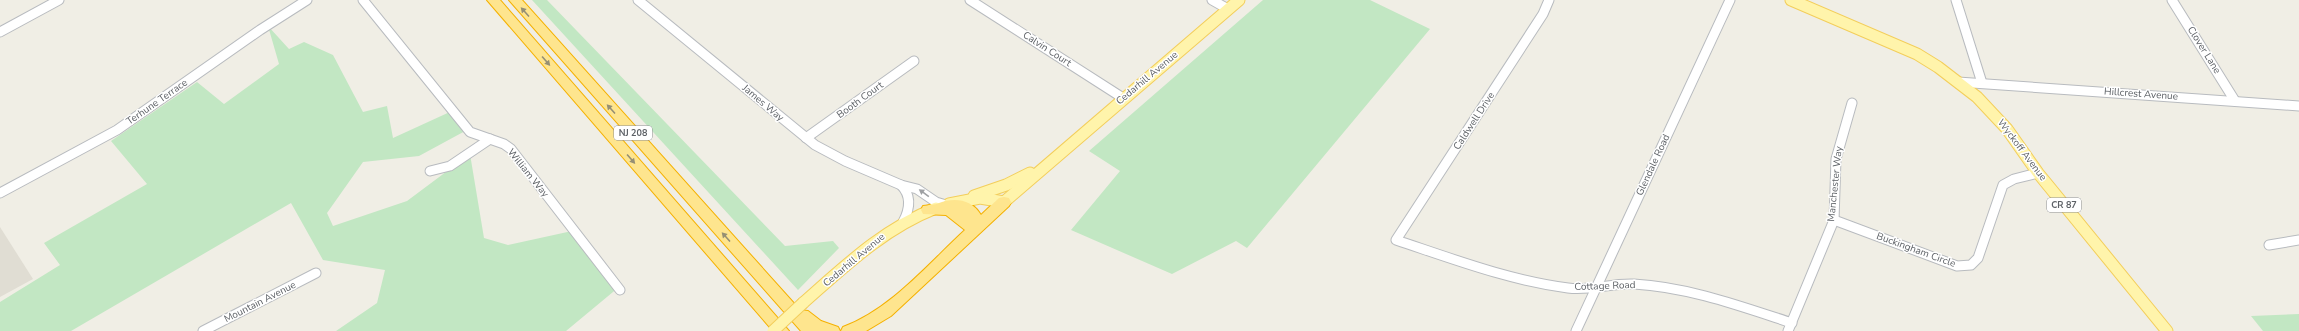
<svg xmlns="http://www.w3.org/2000/svg" width="2299" height="331" font-family="'Nunito Sans',sans-serif">
<style>
.education{fill:#e0ddd3}
.green{fill:#c2e7c3}
.lines{fill:none;stroke-linecap:round;stroke-linejoin:round}
.minor-casing{stroke:#b8bbbf;stroke-width:11}
.major-casing{stroke:#f3ce5b;stroke-width:13}
.highway-casing{stroke:#f5b100;stroke-width:2}
.minor{stroke:#fff;stroke-width:9}
.major{stroke:#fff4ab;stroke-width:11}
.highway{fill:#fee58e;fill-rule:evenodd}
.major-bridge-casing{stroke:#f3ce5b;stroke-width:13;stroke-linecap:butt}
.major-bridge{stroke:#fff4ab;stroke-width:11}
.oneway{fill:#958f74}
.oneway2{fill:#9ea0a3}
.labels{text-anchor:middle;dominant-baseline:central;stroke-width:3;stroke-linejoin:round;paint-order:stroke}
.shield{fill:#fff;stroke:#8e9094;stroke-width:1}
.shield-label{font-size:9px;font-weight:bold;fill:#5d6166}
.street-label{font-size:10px;fill:#5d6166;stroke:#fff}
</style>
<rect width="100%" height="100%" fill="#f0eee5"/>
<polygon class="education" points="0,227 33,279 0,297"/>
<g class="green">
<polygon points="532,0 547,0 785,246 833,241 839,248 798,290"/>
<polygon points="1263,0 1370,0 1430,29 1247,248 1236,241 1172,274 1071,230 1120,171 1089,151"/>
<polygon points="268,26 289,49 304,42 333,55 363,112 387,106 393,138 452,111 467,130 419,156 363,162 327,213 333,226 407,201 470,154 484,238 508,245 572,231 619,287 566,331 336,331 377,303 385,270 323,260 291,203 71,331 0,331 0,302 60,265 44,243 147,184 111,141 197,82 224,104 279,64"/>
<polygon points="2299,314 2299,331 2263,331 2251,316"/>
</g>
<g class="lines">
<defs>
<g id="minor">
<polyline points="363,0 470,132 504,144 511,149 620,290"/>
<polyline points="638,0 815,145 845,161 901,185 917,189 936,202 946,205"/>
<polyline points="970,0 1123,98"/>
<polyline points="1212,0 1228,9"/>
<path d="M1549,0L1543,14L1396,240C1453,259 1508,280 1568,288C1590,291 1611,283 1634,284C1688,287 1740,306 1792,323"/>
<polyline points="1956,0 1982,83"/>
<polyline points="2172,0 2235,101"/>
<polyline points="0,32 59,0"/>
<polyline points="1958,82 2299,106"/>
<polyline points="806,138 914,61"/>
<polyline points="430,171 450,166 490,139"/>
<path d="M901,185C912,196 910,209 903,222"/>
<polyline points="0,193 117,130 260,30 307,0"/>
<polyline points="1834,220 1957,266 1971,265 1978,258 2003,185 2014,179 2038,173"/>
<polyline points="2269,245 2299,240"/>
<polyline points="203,331 316,273"/>
<polyline points="1576,331 1730,0"/>
<polyline points="1788,331 1834,220 1836,159 1852,103"/>
</g>
<g id="major">
<polyline points="1791,0 1917,54 1938,67 1977,97 2007,129 2038,173 2167,331"/>
<polyline points="974,196 1006,185 1030,173"/>
<polyline points="949,204 980,198 1004,202 1239,0"/>
<path d="M803,303C845,266 883,229 936,208"/>
</g>
<g id="highway">
<polygon points="487,0 500,0 789,331 773,331"/>
<polygon points="509,0 522,0 800,310 808,311 821,321 838,327 840,331 801,331"/>
<path d="M1004,197L1009,198L1011,202L1009,206L891,316L866,331H841L843,327C890,310 928,264 965,230L946,215L923,214L921,210L923,206C928,205 935,205 939,203C954,197 972,199 981,215L999,198Z"/>
</g>
</defs>
<use href="#minor" class="minor-casing"/>
<use href="#major" class="major-casing"/>
<use href="#highway" class="highway-casing"/>
<use href="#minor" class="minor"/>
<use href="#major" class="major"/>
<use href="#highway" class="highway"/>
<defs>
<polyline id="major-bridge" points="773,331 803,303"/>
</defs>
<use href="#major-bridge" class="major-bridge-casing"/>
<use href="#major-bridge" class="major-bridge"/>
</g>
<defs><path id="oneway-solid" d="M-6-.8H1V-3.2L6.5 0L1 3.2V.8H-6Z"/></defs>
<g class="oneway">
<use href="#oneway-solid" transform="translate(525 12) rotate(-132)"/>
<use href="#oneway-solid" transform="translate(546 61) rotate(49)"/>
<use href="#oneway-solid" transform="translate(611 109) rotate(-132)"/>
<use href="#oneway-solid" transform="translate(631 159) rotate(49)"/>
<use href="#oneway-solid" transform="translate(726 237) rotate(-132)"/>
</g>
<use class="oneway2" href="#oneway-solid" transform="translate(924 193) rotate(-144)"/>
<g class="labels">
<g class="shield">
<rect x="614" y="126" width="38" height="14" rx="3"/>
<rect x="2047" y="198" width="34" height="14" rx="3"/>
</g>
<g class="shield-label">
<text x="633" y="133">NJ 208</text>
<text x="2064" y="205">CR 87</text>
</g>
<g class="street-label">
<text transform="translate(1047 49) rotate(33)">Calvin Court</text>
<text transform="translate(2204 50) rotate(58)">Clover Lane</text>
<text transform="translate(1147 78) rotate(-40)">Cedarhill Avenue</text>
<text transform="translate(2141 94) rotate(4)">Hillcrest Avenue</text>
<text transform="translate(860 100) rotate(-36)">Booth Court</text>
<text transform="translate(157 102) rotate(-35)">Terhune Terrace</text>
<text transform="translate(763 103) rotate(40)">James Way</text>
<text transform="translate(1474 121) rotate(-57)">Caldwell Drive</text>
<text transform="translate(2022 150) rotate(53)">Wyckoff Avenue</text>
<text transform="translate(1653 165) rotate(-65)">Glendale Road</text>
<text transform="translate(528 173) rotate(51)">William Way</text>
<text transform="translate(1835 184) rotate(-84)">Manchester Way</text>
<text transform="translate(1916 250) rotate(20)">Buckingham Circle</text>
<text transform="translate(854 260) rotate(-40)">Cedarhill Avenue</text>
<text transform="translate(1605 286) rotate(-2)">Cottage Road</text>
<text transform="translate(260 302) rotate(-27)">Mountain Avenue</text>
</g>
</g>
</svg>
